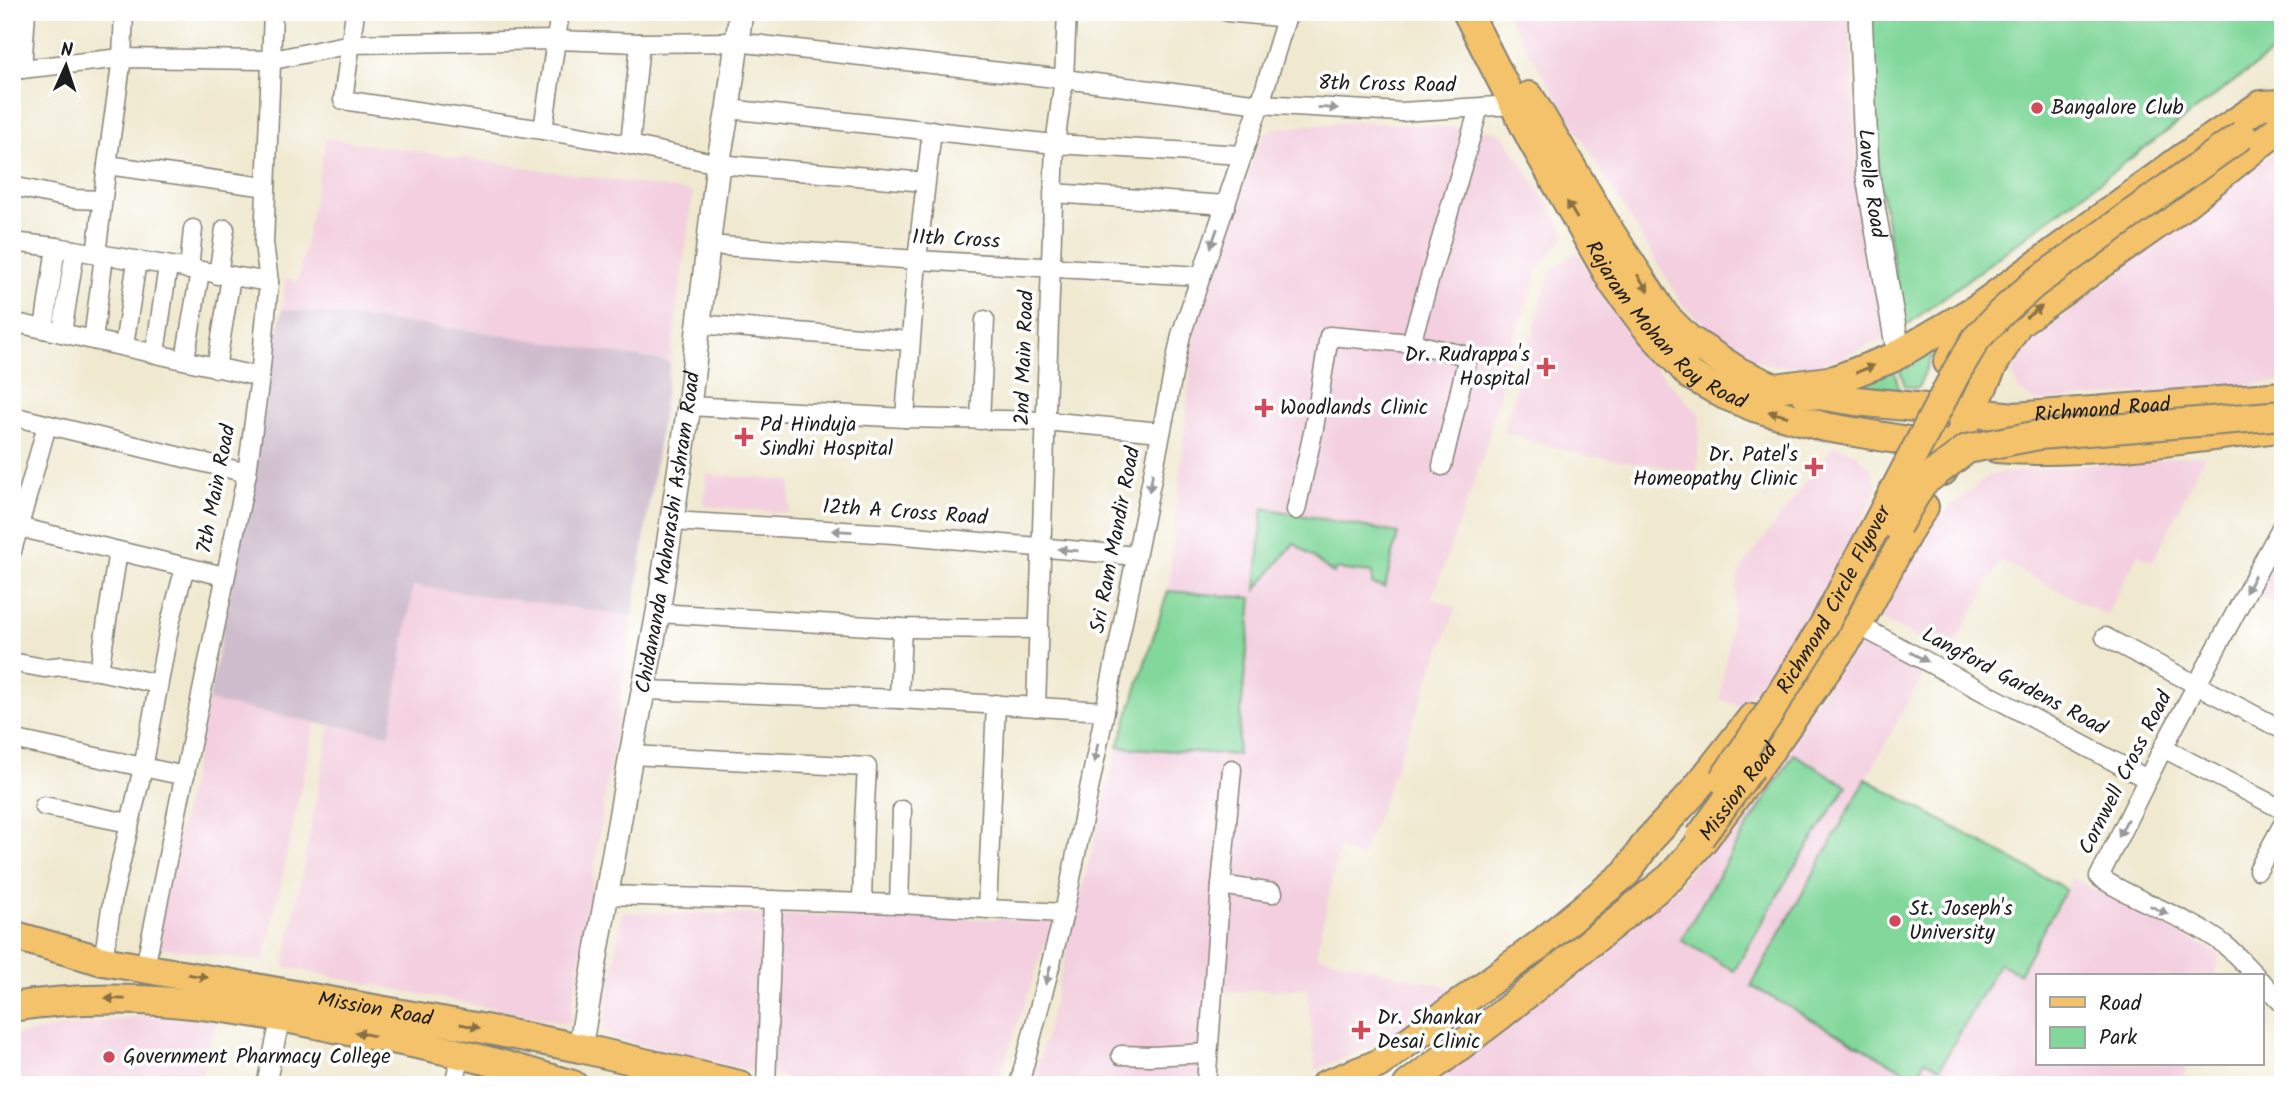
<svg xmlns="http://www.w3.org/2000/svg" width="2295" height="1097" font-family="Kalam,sans-serif">
<style>
.built{fill:#f3cfdf}
.industrial{fill:#cfbdce}
.green{fill:#82d89b;stroke:#4f7a5c;stroke-width:2}
.lines{fill:none;stroke-linecap:round;stroke-linejoin:round}
.minor-casing{stroke:#868276;stroke-width:21}
.tertiary-casing{stroke:#868276;stroke-width:26}
.primary-casing{stroke:#868276;stroke-width:32}
.minor{stroke:#fff;stroke-width:18}
.tertiary{stroke:#fff;stroke-width:23}
.primary{stroke:#f3c26a;stroke-width:28}
.primary-bridge-casing{stroke:#868276;stroke-width:32;stroke-linecap:butt}
.primary-bridge{stroke:#f3c26a;stroke-width:28}
.oneway{fill:#999}
.oneway2{fill:#886f43}
.poi-dot{fill:#d1495b;stroke:#fff;stroke-width:2.5}
.labels{text-anchor:middle;dominant-baseline:central;stroke-width:7;stroke-linejoin:round;paint-order:stroke}
.street-label{font-size:21px;fill:#1c1c1c;stroke:#fff}
.poi-label{font-size:21px;fill:#1c1c1c;stroke:#fff;text-anchor:start}
</style>
<rect width="100%" height="100%" fill="#fff"/>
<filter id="ink" filterUnits="userSpaceOnUse"><feTurbulence type="fractalNoise" baseFrequency=".0143" numOctaves="2"/><feDisplacementMap in="SourceGraphic" scale="14" xChannelSelector="R" yChannelSelector="G"/><feConvolveMatrix kernelMatrix="1 2 1 2 8 2 1 2 1" color-interpolation-filters="sRGB"/></filter>
<filter id="wash" filterUnits="userSpaceOnUse"><feTurbulence type="fractalNoise" baseFrequency=".00686" numOctaves="4" result="noise"/><feDisplacementMap in="SourceGraphic" scale="28" xChannelSelector="R" yChannelSelector="G"/><feGaussianBlur stdDeviation="1.57" result="paint"/><feColorMatrix in="noise" values="0 0 0 0 0 0 0 0 0 0 0 0 0 0 0 0 0 1.4 0 .05"/><feComposite in="paint" operator="in"/></filter>
<g filter="url(#wash)">
<rect width="100%" height="100%" fill="#f0e9d0"/>
<g class="built">
<polygon points="1505,12 1849,12 1857,174 1885,338 1840,358 1807,368 1764,364 1731,350 1683,305"/>
<polygon points="1353,121 1491,130 1505,136 1566,234 1539,269 1514,337 1484,454 1432,598 1456,608 1361,859 1339,849 1316,955 1457,989 1385,1046 1362,1050 1316,1070 1307,988 1222,992 1218,1085 1033,1085 1118,747 1168,591 1195,329 1260,139 1271,129"/>
<polygon points="326,138 693,192 670,362 482,332 282,309 285,278 298,281"/>
<polygon points="2283,144 2283,382 2036,402 2019,390 2012,372 2021,349"/>
<polygon points="1578,252 1646,358 1700,415 1697,472 1582,455 1503,432 1551,270"/>
<polygon points="1833,446 1853,451 1871,468 1877,489 1819,606 1741,707 1720,699 1739,572"/>
<polygon points="2205,455 2153,562 2138,554 2106,615 2001,561 1949,655 1874,616 1920,531 1990,475 2046,468"/>
<polygon points="707,474 791,481 789,513 704,506"/>
<polygon points="2283,547 2283,608 2258,596"/>
<polygon points="413,586 633,616 570,1024 284,967 330,726 390,734"/>
<polygon points="1864,636 1926,669 1866,779 2066,888 2072,878 2220,954 2214,976 2038,976 2038,1064 2187,1064 2181,1085 1444,1085 1446,1072 1679,885"/>
<polygon points="208,701 315,723 264,962 154,946"/>
<polygon points="622,912 1053,920 997,1085 816,1085 612,1038 604,1028"/>
<polygon points="143,1015 216,1021 199,1085 161,1085 136,1079 133,1085 12,1085 12,1035"/>
</g>
<polygon class="industrial" points="282,309 482,332 670,362 633,616 413,586 390,734 321,724 208,701 237,560"/>
<g class="green">
<polygon points="1870,12 2283,12 2283,45 1904,327 1878,170"/>
<polygon points="1934,350 1918,388 1905,386 1898,365"/>
<polygon points="1894,369 1899,389 1857,386"/>
<polygon points="1263,508 1398,533 1385,587 1372,585 1372,573 1335,569 1334,574 1294,543 1256,590"/>
<polygon points="1168,591 1252,598 1237,755 1118,747"/>
<polygon points="1794,754 1847,786 1789,876 1734,971 1681,940 1736,845"/>
<polygon points="1866,779 2066,889 2019,974 1999,963 1940,1068 1925,1060 1916,1077 1751,986"/>
</g>
</g>
<g filter="url(#ink)">
<g class="lines">
<defs>
<g id="minor">
<polyline points="124,12 122,58 107,165 266,187"/>
<polyline points="355,12 343,100 543,130 630,145 718,164 925,182"/>
<polyline points="1227,12 1287,18"/>
<polyline points="22,69 26,12"/>
<polyline points="12,70 122,58 273,60 351,44 557,40 640,43 736,42 1064,79 1260,104 1401,112 1514,105"/>
<polyline points="728,109 1055,144 1243,155"/>
<polyline points="543,130 560,12"/>
<polyline points="630,145 640,43"/>
<polyline points="12,186 74,199 102,200"/>
<polyline points="1053,193 1226,205"/>
<polyline points="12,242 56,247 269,282"/>
<polyline points="708,245 917,260 1201,276"/>
<polyline points="96,255 107,165"/>
<polyline points="189,270 193,229"/>
<polyline points="218,275 225,229"/>
<polyline points="12,322 260,377"/>
<polyline points="697,324 910,341"/>
<polyline points="44,329 56,247"/>
<polyline points="62,333 75,250"/>
<polyline points="93,340 104,256"/>
<polyline points="124,346 137,261"/>
<polyline points="155,353 168,266"/>
<polyline points="185,359 200,272"/>
<polyline points="216,368 231,277"/>
<polyline points="689,406 905,418 1045,421 1161,432"/>
<polyline points="12,416 247,473"/>
<polyline points="905,418 917,260 932,130"/>
<polyline points="980,420 985,320"/>
<polyline points="1442,466 1468,356 1411,343 1479,108"/>
<polyline points="1296,510 1314,428 1329,336 1411,343"/>
<polyline points="671,521 894,534 1136,556"/>
<polyline points="18,527 224,576"/>
<polyline points="12,551 47,425"/>
<polyline points="658,613 902,628 1039,629"/>
<polyline points="1858,625 2147,779"/>
<polyline points="2105,637 2283,730"/>
<polyline points="12,662 44,668 62,666 99,671 158,684"/>
<polyline points="99,671 118,551"/>
<polyline points="644,690 899,699 1105,711"/>
<polyline points="899,699 902,628"/>
<polyline points="1036,707 1055,144 1064,79 1067,12"/>
<polyline points="12,739 185,776"/>
<polyline points="2163,748 2283,810"/>
<polyline points="631,755 867,767 864,822 862,903"/>
<polyline points="44,806 129,823"/>
<polyline points="2258,870 2283,824"/>
<polyline points="1221,885 1273,893"/>
<polyline points="607,895 899,904 1064,913"/>
<polyline points="899,904 902,810"/>
<polyline points="987,909 996,704"/>
<polyline points="103,961 113,895 143,768 170,623 185,567"/>
<polyline points="145,967 247,473 260,377 269,282 264,243 273,12"/>
<path d="M2256,976C2246,966 2236,954 2225,945C2189,917 2138,903 2099,877L2163,748L2283,524"/>
<polyline points="2262,982 2283,1004"/>
<polyline points="1121,1055 1151,1056 1208,1053"/>
<polyline points="266,1085 281,1016"/>
<polyline points="454,1085 461,1054"/>
<polyline points="766,1085 773,900"/>
<polyline points="1019,1085 1064,913 1181,335 1260,104 1288,12"/>
<polyline points="1206,1085 1221,885 1232,769"/>
</g>
<g id="tertiary">
<path id="s1" d="M1860,12L1867,171L1896,339L1900,352"/>
<path id="s2" d="M580,1048L631,755L658,613L689,406L718,164L728,109L741,12"/>
</g>
<g id="primary">
<path id="s3" d="M1467,12L1531,138L1614,284L1644,324L1690,375L1725,395L1754,407L1825,427L1908,441L1942,444"/>
<polyline points="1529,96 1608,229 1665,316 1688,339 1739,372 1775,388 1835,380 1892,358 1976,309"/>
<polyline points="1948,362 1978,308 2184,157 2261,105 2283,104"/>
<path id="s4" d="M1805,393L1856,401L2015,417L2283,396"/>
<path d="M1996,448C2090,456 2187,438 2280,428"/>
<polyline points="1943,471 1993,365 2018,323 2172,214 2281,127 2283,118"/>
<path id="s5" d="M12,935L103,961L475,1027L580,1048L739,1085"/>
<path d="M12,1007C127,989 233,1006 345,1030C384,1038 422,1044 460,1054C498,1063 536,1074 573,1085"/>
<polyline points="1325,1085 1378,1064 1539,945 1626,873 1649,840 1691,795 1752,718"/>
<path id="s6" d="M1408,1085L1498,1017L1671,877L1704,839L1770,750L1858,625L1911,526L1924,507"/>
</g>
</defs>
<use href="#minor" class="minor-casing"/>
<use href="#tertiary" class="tertiary-casing"/>
<use href="#primary" class="primary-casing"/>
<use href="#minor" class="minor"/>
<use href="#tertiary" class="tertiary"/>
<use href="#primary" class="primary"/>
<defs>
<g id="primary-bridge">
<polyline points="1897,526 1922,483 1967,449 2039,435 2283,415"/>
<path id="s7" d="M1723,780L1766,718L1824,625L1957,371L1976,339L2001,313L2035,283L2242,135"/>
<polyline points="1700,837 1751,767"/>
</g>
</defs>
<use href="#primary-bridge" class="primary-bridge-casing"/>
<use href="#primary-bridge" class="primary-bridge"/>
</g>
<defs><path id="oneway-solid" d="M-6-.8H1V-3.2L6.5 0L1 3.2V.8H-6Z" transform="scale(1.75)"/></defs>
<g class="oneway">
<use href="#oneway-solid" transform="translate(1328 108) rotate(3)"/>
<use href="#oneway-solid" transform="translate(1214 238) rotate(109)"/>
<use href="#oneway-solid" transform="translate(1151 482) rotate(101)"/>
<use href="#oneway-solid" transform="translate(842 531) rotate(-177)"/>
<use href="#oneway-solid" transform="translate(1068 550) rotate(-175)"/>
<use href="#oneway-solid" transform="translate(2250 584) rotate(118)"/>
<use href="#oneway-solid" transform="translate(1919 657) rotate(28)"/>
<use href="#oneway-solid" transform="translate(1096 753) rotate(101)"/>
<use href="#oneway-solid" transform="translate(2123 828) rotate(116)"/>
<use href="#oneway-solid" transform="translate(2159 910) rotate(26)"/>
<use href="#oneway-solid" transform="translate(1048 975) rotate(105)"/>
</g>
<g class="oneway2">
<use href="#oneway-solid" transform="translate(1572 210) rotate(-120)"/>
<use href="#oneway-solid" transform="translate(1643 283) rotate(56)"/>
<use href="#oneway-solid" transform="translate(2034 312) rotate(-35)"/>
<use href="#oneway-solid" transform="translate(1865 369) rotate(-22)"/>
<use href="#oneway-solid" transform="translate(1778 414) rotate(-165)"/>
<use href="#oneway-solid" transform="translate(198 976) rotate(10)"/>
<use href="#oneway-solid" transform="translate(115 999) rotate(-179)"/>
<use href="#oneway-solid" transform="translate(470 1026) rotate(11)"/>
<use href="#oneway-solid" transform="translate(365 1034) rotate(-168)"/>
</g>
</g>
<g class="poi-dot">
<circle cx="2037" cy="108" r="7"/>
<path d="M1542.5 356.5h7v7h7v7h-7v7h-7v-7h-7v-7h7z"/>
<path d="M1260.5 397.5h7v7h7v7h-7v7h-7v-7h-7v-7h7z"/>
<path d="M740.5 426.5h7v7h7v7h-7v7h-7v-7h-7v-7h7z"/>
<path d="M1810.5 456.5h7v7h7v7h-7v7h-7v-7h-7v-7h7z"/>
<circle cx="1895" cy="921" r="7"/>
<path d="M1357.5 1019.5h7v7h7v7h-7v7h-7v-7h-7v-7h7z"/>
<circle cx="109" cy="1057" r="7"/>
</g>
<g class="labels">
<g class="street-label">
<text transform="translate(1387 85) rotate(1)">8th Cross Road</text>
<text stroke="none"><textPath href="#s1" startOffset="172">Lavelle Road</textPath></text>
<text transform="translate(956 240) rotate(3)">11th Cross</text>
<text stroke="none"><textPath href="#s3" startOffset="376">Rajaram Mohan Roy Road</textPath></text>
<text transform="translate(1025 358) rotate(-88)">2nd Main Road</text>
<text stroke="none"><textPath href="#s4" startOffset="299">Richmond Road</textPath></text>
<text transform="translate(217 489) rotate(-79)">7th Main Road</text>
<text transform="translate(905 513) rotate(4)">12th A Cross Road</text>
<text stroke="none"><textPath href="#s2" startOffset="523">Chidananda Maharashi Ashram Road</textPath></text>
<text transform="translate(1116 540) rotate(-79)">Sri Ram Mandir Road</text>
<text stroke="none"><textPath href="#s7" startOffset="212">Richmond Circle Flyover</textPath></text>
<text transform="translate(2014 682) rotate(28)">Langford Gardens Road</text>
<text transform="translate(2126 773) rotate(-63)">Cornwell Cross Road</text>
<text stroke="none"><textPath href="#s6" startOffset="444">Mission Road</textPath></text>
<text stroke="none"><textPath href="#s5" startOffset="371">Mission Road</textPath></text>
</g>
<g class="poi-label">
<text x="2051" y="108">Bangalore Club</text>
<text x="1530" y="355" text-anchor="end">Dr. Rudrappa's<tspan x="1530" dy="24">Hospital</tspan></text>
<text x="1280" y="408">Woodlands Clinic</text>
<text x="760" y="425">Pd Hinduja<tspan x="760" dy="24">Sindhi Hospital</tspan></text>
<text x="1798" y="455" text-anchor="end">Dr. Patel's<tspan x="1798" dy="24">Homeopathy Clinic</tspan></text>
<text x="1909" y="909">St. Joseph's<tspan x="1909" dy="24">University</tspan></text>
<text x="1377" y="1018">Dr. Shankar<tspan x="1377" dy="24">Desai Clinic</tspan></text>
<text x="123" y="1057">Government Pharmacy College</text>
</g>
</g>
<rect width="2295" height="1097" fill="none" stroke="#fff" stroke-width="42"/>
<rect x="2036" y="974" width="228" height="91" fill="#ffffff" stroke="#a4a4a4" stroke-width="2"/>
<rect x="2050" y="997" width="35" height="10" fill="#f3c26a" stroke="#a4a4a4" stroke-width="2"/>
<text x="2099" y="1010" font-size="21" fill="#1c1c1c">Road</text>
<rect x="2050" y="1027" width="35" height="21" fill="#82d89b" stroke="#a4a4a4" stroke-width="2"/>
<text x="2099" y="1044" font-size="21" fill="#1c1c1c">Park</text>
<g transform="translate(66 66) rotate(3)" stroke="#ffffff" stroke-width="5" paint-order="stroke">
<path d="M0-5L12 26L0 18L-12 26Z" fill="#1c1c1c"/>
<text y="-10" font-size="19" font-weight="bold" text-anchor="middle" fill="#1c1c1c">N</text>
</g>
</svg>
